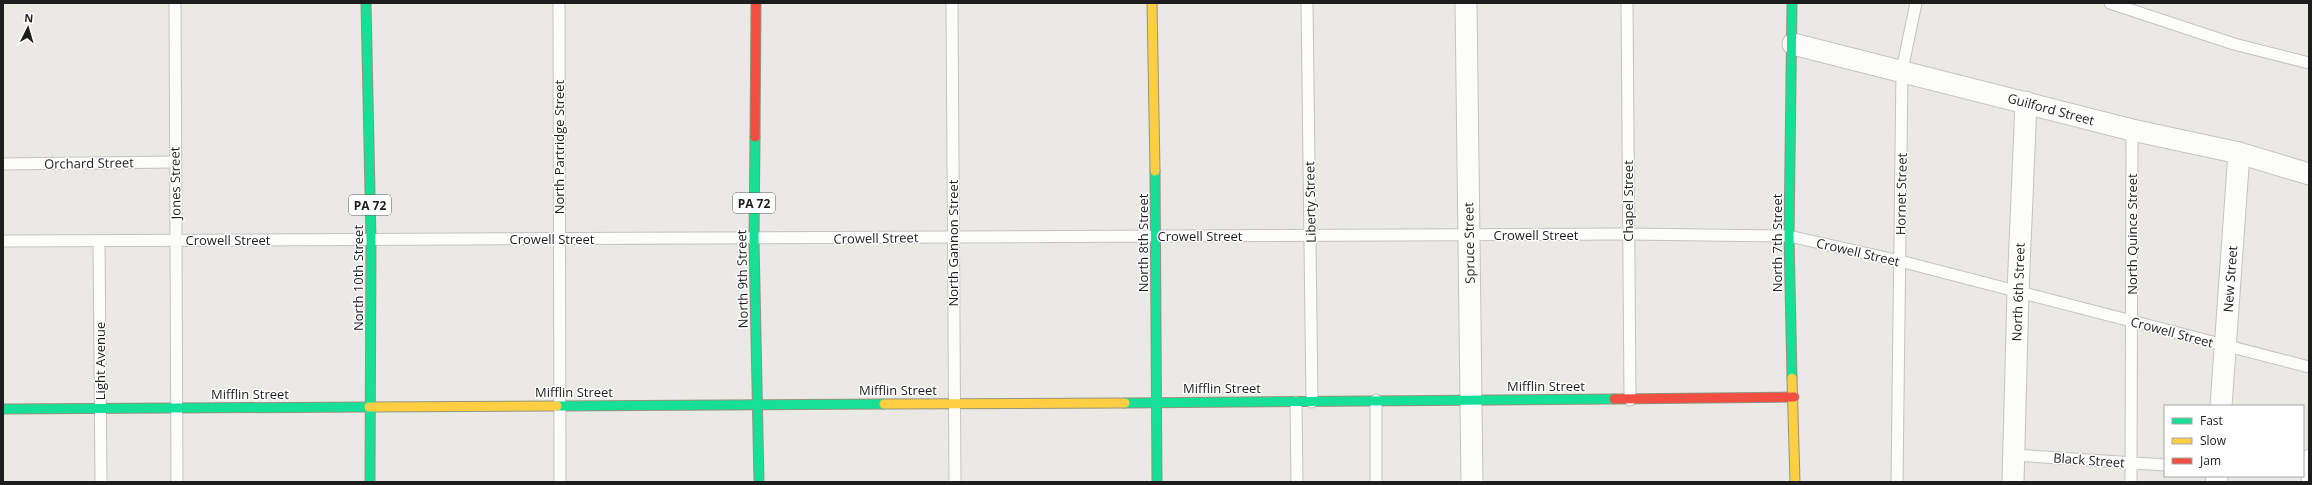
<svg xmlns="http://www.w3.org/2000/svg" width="2312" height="485" font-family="'Open Sans',sans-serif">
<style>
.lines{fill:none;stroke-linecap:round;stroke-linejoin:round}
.lane-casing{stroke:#c4c3c2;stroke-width:13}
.street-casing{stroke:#c4c3c2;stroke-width:23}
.fast-casing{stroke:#93947e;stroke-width:11}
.slow-casing{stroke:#93947e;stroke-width:11}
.jam-casing{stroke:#93947e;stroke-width:11}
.lane{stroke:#fcfcfb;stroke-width:11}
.street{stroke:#fcfcfb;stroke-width:21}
.fast{stroke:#16e098;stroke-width:9}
.slow{stroke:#ffcf43;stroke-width:9}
.jam{stroke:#f24e42;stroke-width:9}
.labels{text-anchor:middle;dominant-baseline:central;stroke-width:3;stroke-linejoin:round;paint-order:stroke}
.shield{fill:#fff;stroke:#616161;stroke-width:1}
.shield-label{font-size:12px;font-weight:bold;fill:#1d1d1d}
.street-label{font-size:13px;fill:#1d1d1d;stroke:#fff}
</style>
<rect width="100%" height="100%" fill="#ebe9e6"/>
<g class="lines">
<defs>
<g id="lane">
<polyline points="175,3 177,482"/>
<polyline points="559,3 560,482"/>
<polyline points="952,3 955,482"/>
<polyline points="1307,3 1312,402"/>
<polyline points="1627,3 1630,400"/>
<polyline points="2110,3 2234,44 2309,63"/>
<polyline points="3,164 175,162"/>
<polyline points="3,241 1629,234 1789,236 1900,261 2309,367"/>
<polyline points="99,241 101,482"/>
<polyline points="1376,400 1376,482"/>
<polyline points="1296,402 1297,482"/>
<polyline points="2014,455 2165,465"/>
<polyline points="1897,482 1902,70 1916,3"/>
<polyline points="2131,482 2132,130"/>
<polyline points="2307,482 2309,455"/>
</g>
<g id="street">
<polyline points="1466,3 1472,482"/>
<polyline points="1793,44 2132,130 2239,153 2309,174"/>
<polyline points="2221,406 2239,153"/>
<polyline points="2013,482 2018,292 2026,102"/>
<polyline points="2216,482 2217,476"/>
</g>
<g id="fast">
<polyline points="366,3 371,240 370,482"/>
<polyline points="1792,3 1789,236 1792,378"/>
<polyline points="755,137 754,240 759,482"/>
<polyline points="1155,171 1157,482"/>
<polyline points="1125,403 1614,399"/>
<polyline points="557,406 884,404"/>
<polyline points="3,409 369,407"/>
</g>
<g id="slow">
<polyline points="1152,3 1155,171"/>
<polyline points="1792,378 1795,482"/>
<polyline points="884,404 1125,403"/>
<polyline points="369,407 557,406"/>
</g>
<g id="jam">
<polyline points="755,137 756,3"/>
<polyline points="1614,399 1794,397"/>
</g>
</defs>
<use href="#lane" class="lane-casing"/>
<use href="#street" class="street-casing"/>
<use href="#fast" class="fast-casing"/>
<use href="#slow" class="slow-casing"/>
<use href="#jam" class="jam-casing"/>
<use href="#lane" class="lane"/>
<use href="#street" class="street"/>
<use href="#fast" class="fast"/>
<use href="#slow" class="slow"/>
<use href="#jam" class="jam"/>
</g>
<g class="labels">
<g class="shield">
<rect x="733" y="193" width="42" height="20" rx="3"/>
<rect x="349" y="195" width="42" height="20" rx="3"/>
</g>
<g class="shield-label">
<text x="754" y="203">PA 72</text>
<text x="370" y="205">PA 72</text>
</g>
<g class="street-label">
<text transform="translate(2051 109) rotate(15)">Guilford Street</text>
<text transform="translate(559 147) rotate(-90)">North Partridge Street</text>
<text transform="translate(89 163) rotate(-1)">Orchard Street</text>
<text transform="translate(175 183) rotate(-91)">Jones Street</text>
<text transform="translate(1901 194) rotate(-89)">Hornet Street</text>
<text transform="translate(1628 201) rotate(-90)">Chapel Street</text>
<text transform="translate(1310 202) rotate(-91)">Liberty Street</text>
<text transform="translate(2132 234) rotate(-90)">North Quince Street</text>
<text x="1536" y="235">Crowell Street</text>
<text x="1200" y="236">Crowell Street</text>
<text transform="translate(876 238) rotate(-1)">Crowell Street</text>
<text x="552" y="239">Crowell Street</text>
<text x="228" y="240">Crowell Street</text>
<text transform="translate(953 243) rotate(-90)">North Gannon Street</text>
<text transform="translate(1143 243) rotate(-90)">North 8th Street</text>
<text transform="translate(1469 243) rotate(-91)">Spruce Street</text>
<text transform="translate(1777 243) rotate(-90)">North 7th Street</text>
<text transform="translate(1858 252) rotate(13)">Crowell Street</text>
<text transform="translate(358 278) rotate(-90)">North 10th Street</text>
<text transform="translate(742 279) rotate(-91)">North 9th Street</text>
<text transform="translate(2230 279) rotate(-86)">New Street</text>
<text transform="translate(2018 292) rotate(-88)">North 6th Street</text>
<text transform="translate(2172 332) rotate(15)">Crowell Street</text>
<text transform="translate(100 361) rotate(-90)">Light Avenue</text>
<text x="1546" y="386">Mifflin Street</text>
<text x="1222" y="388">Mifflin Street</text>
<text x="898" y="390">Mifflin Street</text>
<text x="574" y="392">Mifflin Street</text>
<text x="250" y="394">Mifflin Street</text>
<text transform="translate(2089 460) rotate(4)">Black Street</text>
</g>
</g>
<rect width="2312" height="485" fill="none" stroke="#1d1d1d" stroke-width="8"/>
<rect x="2164" y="405" width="140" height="72" fill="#ffffff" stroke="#a5a5a5"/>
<rect x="2172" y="418" width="20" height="6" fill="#16e098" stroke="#a5a5a5"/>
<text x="2200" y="425" font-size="12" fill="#1d1d1d">Fast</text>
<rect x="2172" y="438" width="20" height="6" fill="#ffcf43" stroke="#a5a5a5"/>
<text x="2200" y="445" font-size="12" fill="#1d1d1d">Slow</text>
<rect x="2172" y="458" width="20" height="6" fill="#f24e42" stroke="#a5a5a5"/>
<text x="2200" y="465" font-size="12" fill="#1d1d1d">Jam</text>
<g transform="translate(28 28) rotate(5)" stroke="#ffffff" stroke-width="3" paint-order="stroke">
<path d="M0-3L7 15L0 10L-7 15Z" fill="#1d1d1d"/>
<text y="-6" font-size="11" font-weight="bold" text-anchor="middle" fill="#1d1d1d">N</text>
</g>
</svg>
